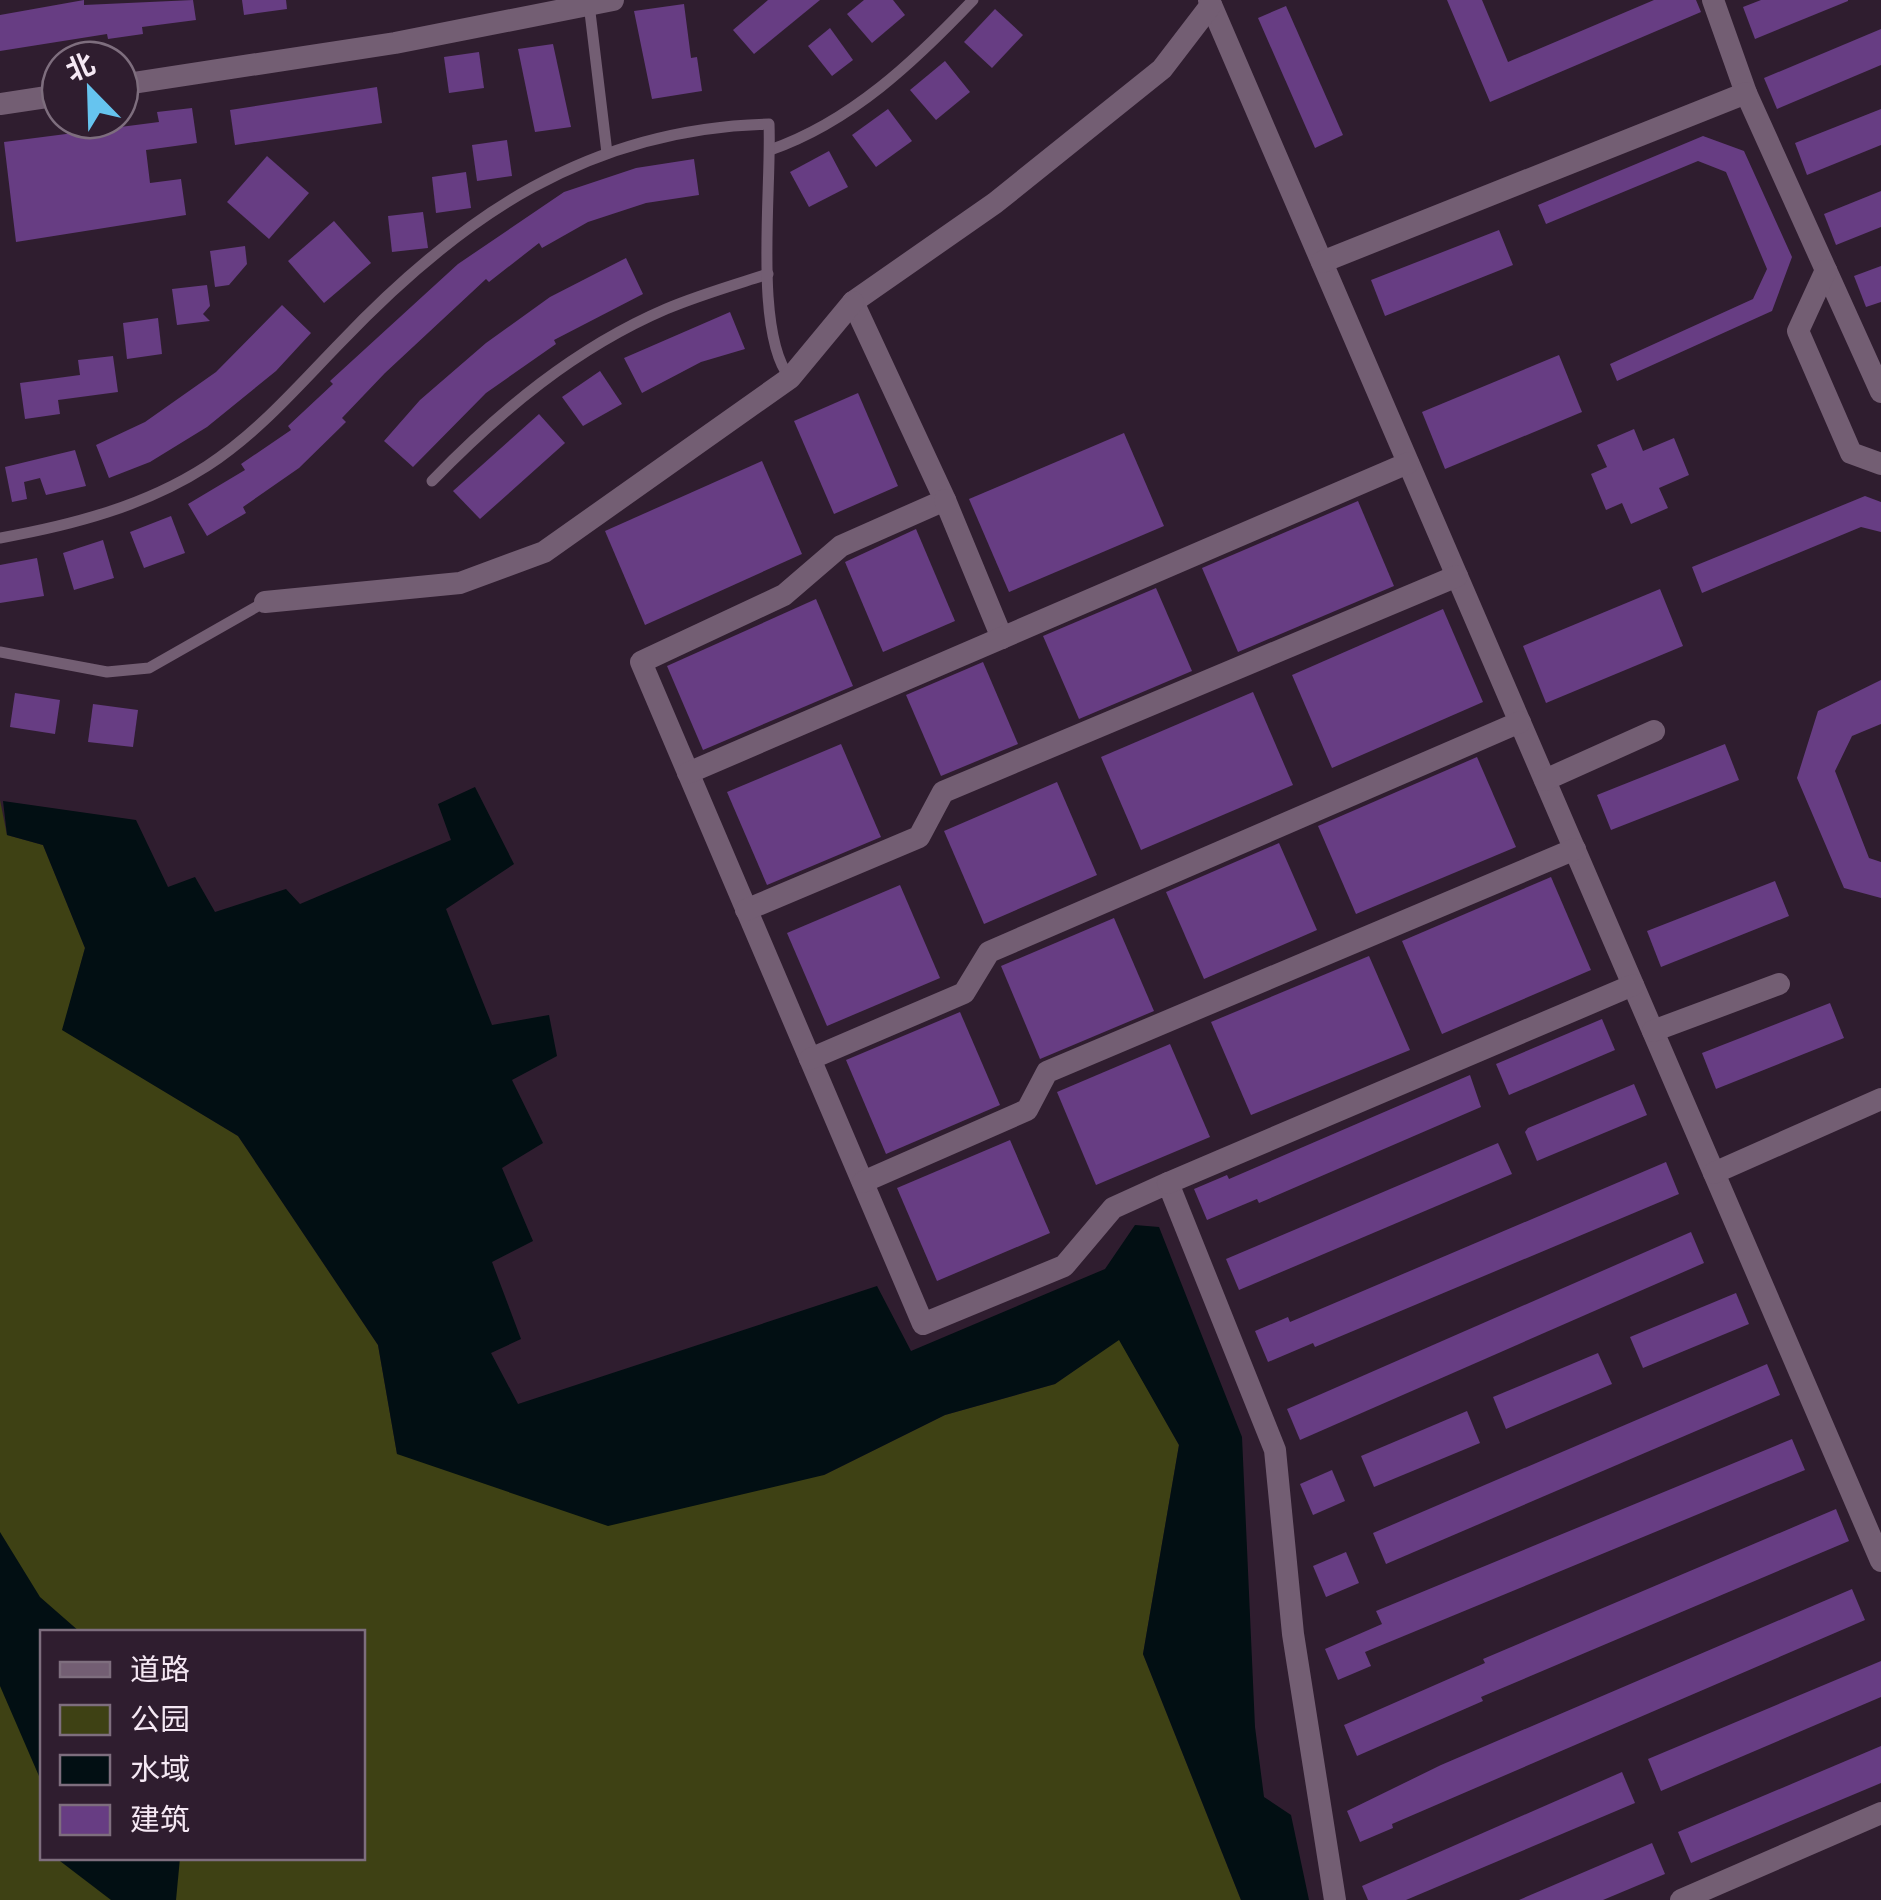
<svg xmlns="http://www.w3.org/2000/svg" width="1881" height="1900" font-family="'IBM Plex Sans','Noto Sans SC',sans-serif">
<style>
.green{fill:#3e4114;fill-rule:evenodd}
.water{fill:#020f13}
.building{fill:#673d83}
.lines{fill:none;stroke-linecap:round;stroke-linejoin:round}
.service{stroke:#735e73;stroke-width:11}
.minor{stroke:#735e73;stroke-width:22}
</style>
<rect width="100%" height="100%" fill="#2f1d2f"/>
<path class="green" d="M0,800L7,835L43,845L85,948L63,1030L238,1136L378,1345L397,1454L824,1475L945,1415L1055,1384L1119,1339L1179,1445L1143,1654L1241,1900H0ZM42,1632H362V1858H42Z"/>
<g class="water">
<polygon points="475,787 514,864 446,909 492,1025 549,1015 557,1056 512,1080 543,1143 502,1168 533,1241 492,1262 521,1339 491,1353 518,1404 877,1286 911,1351 1105,1269 1135,1225 1159,1227 1242,1437 1255,1727 1264,1797 1291,1815 1309,1900 1241,1900 1143,1654 1179,1445 1119,1340 1055,1384 945,1415 824,1475 608,1526 397,1454 378,1345 238,1136 62,1030 85,948 43,845 7,835 3,801 136,820 168,887 195,877 215,912 286,889 300,904 451,840 438,804"/>
<polygon points="0,1532 40,1597 80,1632 42,1632 42,1783 0,1686"/>
<polygon points="56,1858 180,1858 176,1900 111,1900"/>
</g>
<g class="building">
<polygon points="84,0 84,5 193,0 196,20 142,27 143,34 108,39 107,34 0,51 0,15"/>
<polygon points="242,0 286,0 287,9 244,15"/>
<polygon points="768,0 820,0 754,54 733,30"/>
<polygon points="864,0 893,0 905,15 872,43 847,14"/>
<polygon points="1447,0 1482,0 1508,62 1654,0 1696,0 1701,12 1490,102"/>
<polygon points="1761,0 1848,0 1848,1 1755,39 1743,7"/>
<polygon points="684,4 691,58 697,57 702,91 652,99 634,11"/>
<polygon points="1286,6 1343,135 1315,148 1258,18"/>
<polygon points="995,9 1023,35 992,68 964,42"/>
<polygon points="830,28 853,60 832,76 808,46"/>
<polygon points="1881,29 1881,65 1777,109 1764,78"/>
<polygon points="553,44 571,127 535,132 518,49"/>
<polygon points="479,52 484,88 449,93 444,57"/>
<polygon points="945,61 970,92 936,120 910,90"/>
<polygon points="377,87 382,123 235,145 230,110"/>
<polygon points="192,108 197,143 146,150 150,183 181,179 186,215 16,242 4,142 159,122 157,112"/>
<polygon points="888,109 912,141 876,167 852,135"/>
<polygon points="1881,109 1881,145 1807,175 1795,143"/>
<polygon points="1703,136 1744,151 1792,257 1772,311 1617,381 1610,364 1753,299 1767,269 1726,172 1698,161 1546,224 1538,205"/>
<polygon points="507,140 512,176 477,181 472,145"/>
<polygon points="829,151 848,187 809,207 790,172"/>
<polygon points="267,156 309,193 269,239 227,202"/>
<polygon points="694,159 699,195 646,203 588,222 542,248 539,243 489,282 486,279 385,373 342,418 346,422 299,468 243,507 246,513 207,536 188,504 245,470 241,464 291,430 288,426 333,384 330,381 458,264 564,192 636,168"/>
<polygon points="466,172 471,208 436,213 432,177"/>
<polygon points="1881,191 1881,227 1836,245 1824,214"/>
<polygon points="423,212 428,248 392,252 388,216"/>
<polygon points="334,221 371,263 324,303 288,261"/>
<polygon points="1499,230 1513,265 1385,316 1371,280"/>
<polygon points="245,246 247,264 229,285 215,287 210,251"/>
<polygon points="626,258 643,294 554,340 556,344 486,393 413,467 384,441 420,400 486,343 550,297"/>
<polygon points="1881,266 1881,302 1866,307 1854,276"/>
<polygon points="207,285 210,306 203,314 210,321 177,325 172,289"/>
<polygon points="282,305 311,333 276,371 207,427 150,462 109,478 96,445 145,422 216,372"/>
<polygon points="730,312 745,349 701,362 642,393 624,358"/>
<polygon points="158,318 162,354 127,359 123,323"/>
<polygon points="1559,355 1582,412 1445,469 1422,412"/>
<polygon points="113,356 118,392 58,400 60,414 25,419 20,383 80,375 78,360"/>
<polygon points="600,371 622,404 583,426 562,397"/>
<polygon points="858,393 898,486 834,514 794,421"/>
<polygon points="539,414 565,443 480,519 453,491"/>
<polygon points="1634,429 1643,451 1674,438 1689,475 1659,488 1668,508 1631,524 1622,503 1606,510 1591,474 1607,467 1597,445"/>
<polygon points="1124,433 1164,526 1009,592 969,499"/>
<polygon points="75,450 86,486 46,495 40,478 24,482 27,499 12,502 5,467"/>
<polygon points="762,461 802,554 645,625 605,531"/>
<polygon points="1865,496 1881,502 1881,532 1861,527 1702,593 1692,567"/>
<polygon points="1358,501 1394,586 1238,652 1202,568"/>
<polygon points="171,516 185,553 144,568 130,532"/>
<polygon points="916,529 955,621 883,652 845,562"/>
<polygon points="103,540 114,578 74,590 63,553"/>
<polygon points="37,558 44,596 0,603 0,565"/>
<polygon points="1156,588 1192,671 1079,719 1043,636"/>
<polygon points="1660,589 1683,646 1546,703 1523,646"/>
<polygon points="816,599 853,686 703,750 667,666"/>
<polygon points="1443,609 1483,702 1332,768 1292,675"/>
<polygon points="983,662 1018,744 941,776 906,695"/>
<polygon points="1881,680 1881,724 1852,736 1835,771 1869,858 1881,862 1881,898 1844,888 1797,778 1818,711"/>
<polygon points="1253,692 1293,785 1141,850 1101,757"/>
<polygon points="15,693 60,700 55,734 10,727"/>
<polygon points="93,704 138,710 133,747 88,742"/>
<polygon points="841,744 881,837 767,885 727,792"/>
<polygon points="1725,744 1739,780 1611,830 1597,795"/>
<polygon points="1477,757 1516,847 1356,914 1318,826"/>
<polygon points="1057,782 1097,875 984,924 944,831"/>
<polygon points="1279,843 1317,930 1204,979 1166,892"/>
<polygon points="1551,877 1591,970 1442,1034 1402,941"/>
<polygon points="1775,881 1789,916 1661,967 1647,931"/>
<polygon points="900,885 940,978 827,1026 787,933"/>
<polygon points="1114,918 1154,1011 1040,1059 1001,966"/>
<polygon points="1369,956 1410,1050 1251,1115 1211,1022"/>
<polygon points="1830,1003 1844,1038 1716,1089 1702,1053"/>
<polygon points="960,1012 1000,1105 886,1154 846,1060"/>
<polygon points="1602,1019 1615,1050 1509,1095 1496,1064"/>
<polygon points="1170,1044 1210,1137 1096,1185 1057,1092"/>
<polygon points="1470,1075 1481,1107 1259,1203 1257,1199 1207,1220 1194,1189 1227,1175 1229,1179"/>
<polygon points="1634,1084 1647,1115 1537,1161 1525,1132 1528,1128"/>
<polygon points="1010,1140 1050,1233 937,1281 897,1188"/>
<polygon points="1498,1143 1512,1174 1239,1290 1226,1259"/>
<polygon points="1666,1162 1679,1194 1315,1347 1313,1343 1268,1362 1255,1331 1288,1317 1290,1322"/>
<polygon points="1691,1232 1704,1263 1300,1440 1287,1409"/>
<polygon points="1736,1293 1749,1324 1643,1368 1630,1337"/>
<polygon points="1598,1353 1612,1384 1506,1429 1493,1397"/>
<polygon points="1767,1364 1780,1395 1386,1564 1373,1533"/>
<polygon points="1467,1411 1480,1443 1374,1487 1361,1456"/>
<polygon points="1792,1439 1805,1470 1365,1652 1371,1666 1338,1680 1325,1649 1382,1624 1376,1611"/>
<polygon points="1332,1470 1345,1501 1313,1515 1300,1484"/>
<polygon points="1836,1509 1849,1541 1481,1697 1483,1701 1357,1756 1344,1725 1485,1663 1483,1659"/>
<polygon points="1346,1552 1359,1583 1326,1597 1313,1566"/>
<polygon points="1852,1589 1865,1620 1392,1824 1393,1828 1360,1842 1347,1811 1441,1765"/>
<polygon points="1881,1661 1881,1697 1661,1791 1648,1759"/>
<polygon points="1881,1746 1881,1783 1691,1863 1678,1832"/>
<polygon points="1622,1772 1635,1803 1406,1900 1368,1900 1362,1886"/>
<polygon points="1652,1843 1665,1874 1603,1900 1519,1900"/>
</g>
<g class="lines">
<g class="service">
<polyline points="589,4 607,153"/>
<path d="M770,150C851,122 915,61 973,0"/>
<path d="M432,481C500,411 575,348 666,309C699,295 734,285 768,274"/>
<path d="M0,538C73,525 145,506 207,466C260,431 297,387 341,342C461,216 589,128 769,124C772,187 753,332 790,378"/>
<polyline points="0,652 107,672 149,668 265,602"/>
</g>
<g class="minor">
<polyline points="1209,0 1881,1561"/>
<polyline points="1713,0 1746,93"/>
<polyline points="1211,5 1162,69 995,203 853,302 945,500 841,546 784,595 641,662 923,1324 1064,1266 1113,1208 1168,1183 1275,1450 1293,1634 1335,1900"/>
<polyline points="120,85 395,43 613,0"/>
<polyline points="0,104 60,95"/>
<polyline points="1322,262 1746,93 1881,392"/>
<polyline points="1826,270 1798,331 1851,453 1881,464"/>
<polyline points="945,500 1002,638"/>
<polyline points="265,602 460,583 544,552 790,378 853,302"/>
<polyline points="688,773 1408,463"/>
<polyline points="1545,780 1654,731"/>
<polyline points="746,910 919,837 943,792 1457,576"/>
<polyline points="1653,1031 1779,984"/>
<polyline points="810,1059 964,993 989,952 1520,722"/>
<polyline points="1714,1173 1881,1099"/>
<polyline points="863,1182 1027,1110 1047,1072 1575,849"/>
<polyline points="1168,1183 1633,985"/>
<polyline points="1681,1900 1881,1813"/>
</g>
</g>
<rect x="40" y="1630" width="325" height="230" fill="#2f1d2f" stroke="#7e6e7e" stroke-width="2.5"/>
<rect x="60" y="1662" width="50" height="15" fill="#735e73" stroke="#7e6e7e" stroke-width="2.5"/>
<text x="130" y="1680" font-size="30" fill="#f5e8f4">道路</text>
<rect x="60" y="1705" width="50" height="30" fill="#3e4114" stroke="#7e6e7e" stroke-width="2.5"/>
<text x="130" y="1730" font-size="30" fill="#f5e8f4">公园</text>
<rect x="60" y="1755" width="50" height="30" fill="#020f13" stroke="#7e6e7e" stroke-width="2.5"/>
<text x="130" y="1780" font-size="30" fill="#f5e8f4">水域</text>
<rect x="60" y="1805" width="50" height="30" fill="#673d83" stroke="#7e6e7e" stroke-width="2.5"/>
<text x="130" y="1830" font-size="30" fill="#f5e8f4">建筑</text>
<g transform="translate(90 90) rotate(337)"><circle r="48" fill="#2f1d2f" stroke="#7e6e7e" stroke-width="2.5"/>
<path d="M0-8L18 38L0 25L-18 38Z" fill="#66c4ef"/>
<text y="-15" font-size="28" font-weight="bold" text-anchor="middle" fill="#f5e8f4">北</text>
</g>
</svg>
